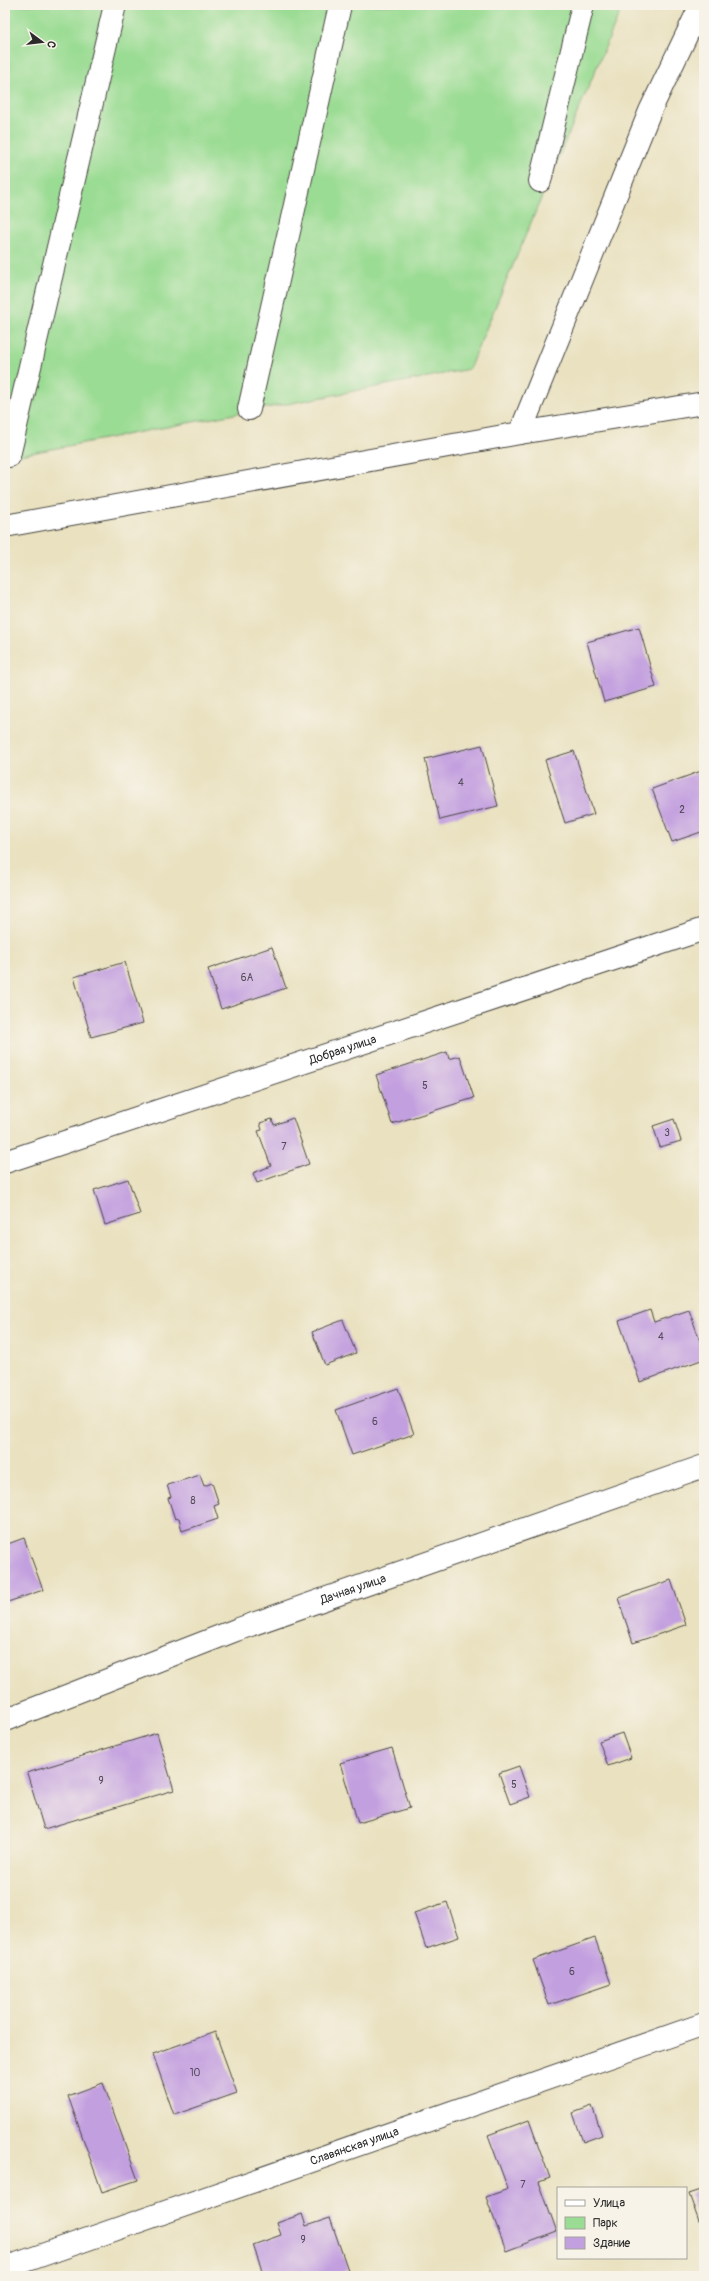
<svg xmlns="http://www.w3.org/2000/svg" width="709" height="2281" font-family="Pangolin,sans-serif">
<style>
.green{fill:#9adc93;stroke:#62845f}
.building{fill:#c29fdf}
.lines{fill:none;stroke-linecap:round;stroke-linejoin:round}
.minor-casing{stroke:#484641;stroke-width:24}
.minor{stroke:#fff;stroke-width:22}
.labels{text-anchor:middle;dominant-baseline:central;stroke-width:4;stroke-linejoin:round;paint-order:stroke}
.number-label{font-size:10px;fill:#514858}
.street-label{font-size:12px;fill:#2b2b2b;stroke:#f7f3e8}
</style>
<rect width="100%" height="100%" fill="#f7f3e8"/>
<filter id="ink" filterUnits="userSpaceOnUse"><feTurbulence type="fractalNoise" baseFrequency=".025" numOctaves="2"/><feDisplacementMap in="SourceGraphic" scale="8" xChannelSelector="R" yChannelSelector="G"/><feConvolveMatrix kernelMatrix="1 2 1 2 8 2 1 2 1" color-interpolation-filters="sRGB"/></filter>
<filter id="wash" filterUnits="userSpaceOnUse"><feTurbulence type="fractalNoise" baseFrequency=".012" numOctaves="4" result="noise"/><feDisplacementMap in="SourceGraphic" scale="16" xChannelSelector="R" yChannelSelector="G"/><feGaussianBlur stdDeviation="0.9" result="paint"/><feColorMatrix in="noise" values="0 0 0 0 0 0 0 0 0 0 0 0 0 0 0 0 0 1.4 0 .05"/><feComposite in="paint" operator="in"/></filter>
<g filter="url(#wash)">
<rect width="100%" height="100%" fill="#e9e1bf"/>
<polygon class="green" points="5,5 623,5 469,369 5,458"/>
<g id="blocks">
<g class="building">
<polygon points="639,627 656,687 604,702 587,642"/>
<polygon points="482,745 498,806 440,820 425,759"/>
<polygon points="574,751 594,814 565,823 545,760"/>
<polygon points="704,770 704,831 672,842 652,789"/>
<polygon points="272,947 286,988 221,1009 208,969"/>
<polygon points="125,962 143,1023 91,1037 74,977"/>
<polygon points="447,1052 449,1059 460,1056 474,1098 392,1124 376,1075"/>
<polygon points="293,1118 309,1164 257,1183 253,1173 271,1166 258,1131 262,1130 260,1123 272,1119 274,1125"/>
<polygon points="674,1119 681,1141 660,1147 653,1126"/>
<polygon points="128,1179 140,1214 105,1225 94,1190"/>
<polygon points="650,1310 654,1322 689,1310 704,1352 704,1359 640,1382 619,1321"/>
<polygon points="343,1320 356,1353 325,1365 312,1332"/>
<polygon points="398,1388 414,1434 352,1455 336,1410"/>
<polygon points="200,1475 204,1486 212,1483 219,1504 214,1506 218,1519 182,1531 179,1518 175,1519 168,1498 171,1497 167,1485"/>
<polygon points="24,1538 43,1590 5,1603 5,1545"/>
<polygon points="671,1580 686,1625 633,1643 618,1598"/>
<polygon points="157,1733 174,1790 44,1829 27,1773"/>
<polygon points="622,1733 631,1758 608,1766 599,1741"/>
<polygon points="392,1748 410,1808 358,1823 340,1763"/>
<polygon points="519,1766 530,1797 510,1804 499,1773"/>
<polygon points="447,1902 459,1937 426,1948 414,1913"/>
<polygon points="595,1938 611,1984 549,2005 533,1960"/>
<polygon points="215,2032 237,2093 174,2115 153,2054"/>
<polygon points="103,2083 138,2180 102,2192 68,2096"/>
<polygon points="592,2106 602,2135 583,2142 573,2113"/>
<polygon points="529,2120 550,2178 539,2182 557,2232 506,2251 486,2197 508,2189 488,2135"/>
<polygon points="704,2189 704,2236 689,2194"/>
<polygon points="302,2214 306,2226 330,2218 348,2270 331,2276 264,2276 253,2245 281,2235 277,2223"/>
</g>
</g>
</g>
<g filter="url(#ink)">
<use href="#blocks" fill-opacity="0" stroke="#484641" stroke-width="1"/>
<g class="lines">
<defs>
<g id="minor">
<polyline points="540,181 583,5"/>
<polyline points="249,409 340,5"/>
<polyline points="520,433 650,111 701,5"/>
<polyline points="9,456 115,5"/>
<polyline points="5,526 520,433 704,403"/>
<path id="s1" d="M5,1162L704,929"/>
<path id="s2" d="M5,1720L236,1630L704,1466"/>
<path id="s3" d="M5,2268L704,2024"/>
</g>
</defs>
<use href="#minor" class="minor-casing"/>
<use href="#minor" class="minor"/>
</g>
</g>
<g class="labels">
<g class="number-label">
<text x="461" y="783">4</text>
<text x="682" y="810">2</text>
<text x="247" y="978">6А</text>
<text x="425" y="1086">5</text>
<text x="667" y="1133">3</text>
<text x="284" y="1147">7</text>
<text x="661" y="1337">4</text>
<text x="375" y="1422">6</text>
<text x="193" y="1501">8</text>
<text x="101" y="1781">9</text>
<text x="514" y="1785">5</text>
<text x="572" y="1972">6</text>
<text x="195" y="2073">10</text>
<text x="523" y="2185">7</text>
<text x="303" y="2240">9</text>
</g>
<g class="street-label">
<text stroke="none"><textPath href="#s1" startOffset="356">Добрая улица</textPath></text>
<text stroke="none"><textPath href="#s2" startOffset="372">Дачная улица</textPath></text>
<text stroke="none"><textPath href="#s3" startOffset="370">Славянская улица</textPath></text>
</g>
</g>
<rect width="709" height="2281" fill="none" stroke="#f7f3e8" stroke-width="20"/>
<rect x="557" y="2187" width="130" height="72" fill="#f7f3e8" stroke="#a5a39c"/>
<rect x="565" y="2200" width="20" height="6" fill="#ffffff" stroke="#a5a39c"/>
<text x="593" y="2207" font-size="12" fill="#2b2b2b">Улица</text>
<rect x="565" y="2217" width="20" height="12" fill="#9adc93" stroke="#a5a39c"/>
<text x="593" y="2227" font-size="12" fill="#2b2b2b">Парк</text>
<rect x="565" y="2237" width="20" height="12" fill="#c29fdf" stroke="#a5a39c"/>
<text x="593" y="2247" font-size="12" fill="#2b2b2b">Здание</text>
<g transform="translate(42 42) rotate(105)" stroke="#f7f3e8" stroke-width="3" paint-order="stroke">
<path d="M0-3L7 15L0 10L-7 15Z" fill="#2b2b2b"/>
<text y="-6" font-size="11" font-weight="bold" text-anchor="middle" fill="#2b2b2b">С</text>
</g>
</svg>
